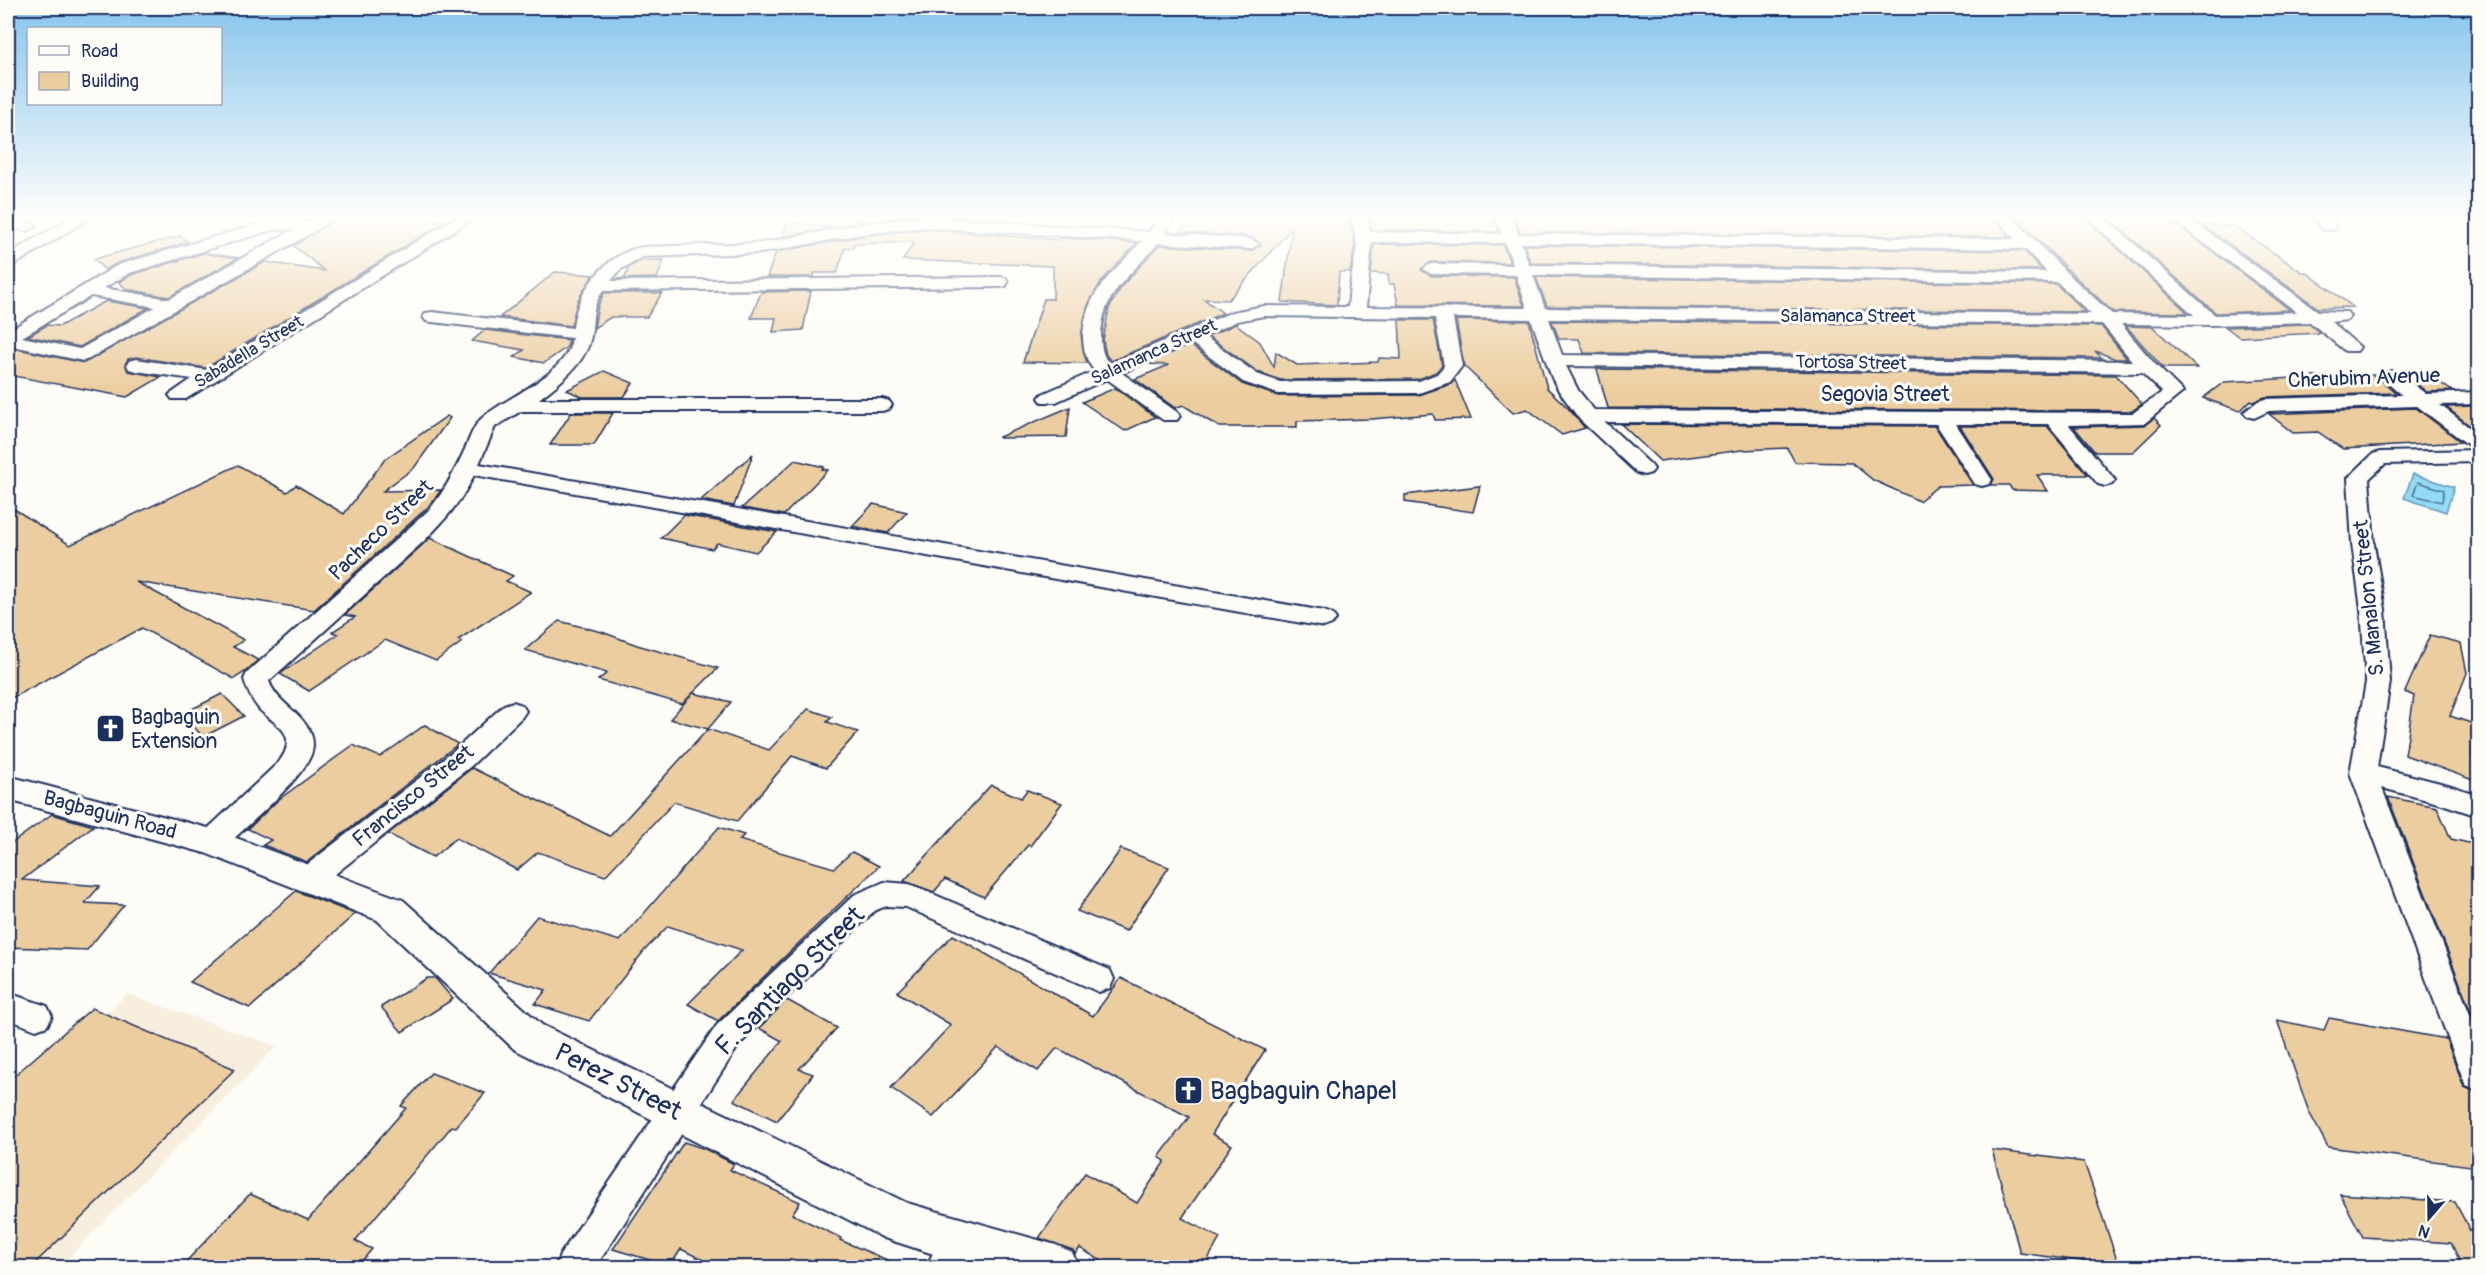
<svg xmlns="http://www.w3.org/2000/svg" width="2486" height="1275" font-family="Pangolin,sans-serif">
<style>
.built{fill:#f8eedd}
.water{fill:#93dbf5;stroke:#6396b9;stroke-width:1.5}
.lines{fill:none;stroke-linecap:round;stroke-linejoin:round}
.shore{stroke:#4b749a;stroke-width:1.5}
.building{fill:#eccd9f;stroke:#1b2f5e;stroke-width:1.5}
.minor-casing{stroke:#1b2f5e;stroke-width:4}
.tertiary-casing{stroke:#1b2f5e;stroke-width:4}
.minor{fill:#fdfcf7;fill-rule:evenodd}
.tertiary{fill:#fdfcf7;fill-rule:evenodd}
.labels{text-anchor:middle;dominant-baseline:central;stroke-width:6;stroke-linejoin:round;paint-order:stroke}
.far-street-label{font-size:18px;fill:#1b2f5e;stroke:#fdfcf7}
.street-label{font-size:21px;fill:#1b2f5e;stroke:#fdfcf7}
.poi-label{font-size:21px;fill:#1b2f5e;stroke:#fdfcf7;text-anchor:start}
.near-street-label{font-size:26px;fill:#1b2f5e;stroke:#fdfcf7}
.near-poi-label{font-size:26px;fill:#1b2f5e;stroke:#fdfcf7;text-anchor:start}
</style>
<rect width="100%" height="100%" fill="#fdfcf7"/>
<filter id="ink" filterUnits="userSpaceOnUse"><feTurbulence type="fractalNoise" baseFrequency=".0167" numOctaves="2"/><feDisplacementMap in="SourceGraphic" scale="12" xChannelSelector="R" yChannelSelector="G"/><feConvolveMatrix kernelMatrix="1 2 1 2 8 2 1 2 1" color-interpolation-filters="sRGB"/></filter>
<g filter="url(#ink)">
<polygon class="built" points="127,994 277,1046 59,1267 8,1267 8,1102"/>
<polygon class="water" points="2413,474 2454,487 2446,512 2404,498"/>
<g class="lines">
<polygon class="shore" points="2418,482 2444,490 2442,502 2413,495"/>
</g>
<g class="building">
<polygon points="340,215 404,215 446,221 206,368 136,357 128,359 125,364 128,371 161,377 127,397 8,375 8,347 84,363 265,262 325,271 294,246"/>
<polygon points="826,215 917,215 862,222 782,237 788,222 829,227"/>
<polygon points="934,215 1013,215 1009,220"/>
<polygon points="1193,215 1349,215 1355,245 1350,272 1339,272 1337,305 1282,302 1292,228 1228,300 1204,299 1223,313 1111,361 1106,355 1103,341 1109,308 1122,286 1159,245 1251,251 1261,245 1251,237 1180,232"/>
<polygon points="1369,215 1493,215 1499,232 1372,230"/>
<polygon points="1514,215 1992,215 2010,237 1520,232"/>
<polygon points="2014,215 2082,215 2188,313 2113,312 2069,271"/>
<polygon points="2105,215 2164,215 2290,310 2216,313"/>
<polygon points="2201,224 2234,226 2302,272 2306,272 2353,307 2318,308"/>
<polygon points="923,229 1059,240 1060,238 1137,243 1101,282 1088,305 1081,336 1087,363 1023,362 1044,299 1053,299 1053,266 903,260 914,242 854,244 853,248 845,248 837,273 814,273 814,277 767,277 776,252 862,236"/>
<polygon points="180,236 188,242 117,263 105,270 94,259"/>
<polygon points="1374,244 1503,245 1510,263 1431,262 1421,270 1431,276 1514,277 1524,306 1398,305 1394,284 1389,284 1388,274 1371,273"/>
<polygon points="1524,245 2024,251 2042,270 1531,263"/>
<polygon points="204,253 238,258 169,297 126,289 119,282 131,275"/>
<polygon points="664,260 657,278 616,279 625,278 629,267 640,261"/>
<polygon points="555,272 593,275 578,300 571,326 500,317"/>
<polygon points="1536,277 2056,284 2085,312 1547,306"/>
<polygon points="811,291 803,330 773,332 776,318 751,318 761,292"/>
<polygon points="604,293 662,293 647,317 611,317 594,328 598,306"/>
<polygon points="106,301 148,308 80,347 28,336 47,325 60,326"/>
<polygon points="1399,320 1433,320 1442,365 1436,372 1419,379 1280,380 1258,372 1208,336 1236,324 1260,342 1274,367 1276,352 1297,365 1378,362 1379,358 1401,359"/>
<polygon points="1456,320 1529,321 1547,388 1568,408 1585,428 1562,435 1527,409 1513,413 1464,366"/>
<polygon points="1552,321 2101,326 2127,359 2116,359 2095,351 2102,358 1584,353 1579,339 1559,339"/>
<polygon points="2309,324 2320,333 2239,337 2226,327"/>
<polygon points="2126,326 2153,327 2197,368 2163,368"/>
<polygon points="485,330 569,340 567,347 544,363 514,357 524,350 472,341"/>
<polygon points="1190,345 1242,384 1278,396 1419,395 1451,384 1455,380 1471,419 1435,420 1433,414 1371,419 1297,421 1297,427 1219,427 1183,405 1175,408 1135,379 1169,365 1146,364"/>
<polygon points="1597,369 2116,375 2142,404 2132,411 1608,408"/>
<polygon points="604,371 633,383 624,397 582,397 567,390"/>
<polygon points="2403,374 2428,374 2452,391 2427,392"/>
<polygon points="2348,375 2381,375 2380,379 2396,393 2265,397 2254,402 2251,400 2240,411 2203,398 2224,382"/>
<polygon points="1115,388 1155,417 1125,431 1082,402"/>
<polygon points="2474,406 2478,410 2478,432 2446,407"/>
<polygon points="1070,407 1066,437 1000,438 999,437"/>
<polygon points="2416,408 2461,442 2343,449 2318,432 2293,433 2269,414"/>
<polygon points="571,413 613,413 594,445 550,445"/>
<polygon points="447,416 450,418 414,468 383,491 441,490 439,493 428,507 314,610 136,582 244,640 233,647 258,660 245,672 234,679 142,628 8,700 8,505 70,545 238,465 287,492 296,485 344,514 385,459"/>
<polygon points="2154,418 2161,425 2133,452 2095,452 2074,427 2145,425"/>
<polygon points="1621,424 1935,426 1973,485 1938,486 1919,501 1873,480 1852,463 1795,462 1787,448 1742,450 1660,461"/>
<polygon points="1960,426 2047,426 2088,475 2037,475 2048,491 2012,490 2009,485 1991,485 1994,479"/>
<polygon points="753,454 734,506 701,500"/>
<polygon points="795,460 824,467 822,469 828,470 784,515 742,508"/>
<polygon points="1480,486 1473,512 1405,502 1405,495"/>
<polygon points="873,504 907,512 888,533 852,526"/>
<polygon points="684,515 777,532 756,552 717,543 712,549 661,538"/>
<polygon points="430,538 513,576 506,581 531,592 458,640 462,642 436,661 385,640 309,691 280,674 338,634 332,632 355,617 345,615"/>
<polygon points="559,621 602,632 637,645 718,668 682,704 598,680 607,673 525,650"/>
<polygon points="2430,635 2461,643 2467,673 2450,716 2477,725 2472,755 2478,757 2478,782 2405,755 2414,696 2405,692"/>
<polygon points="693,693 731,702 708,729 670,719"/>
<polygon points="222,694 244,716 203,737 182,714"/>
<polygon points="808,709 832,717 827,722 858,732 826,768 792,756 737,821 674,802 605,876 538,852 517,870 456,838 433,857 388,834 472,768 610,836 708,729 769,750"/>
<polygon points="425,725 458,744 307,862 263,845 271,840 248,829 278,800 353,745 380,757"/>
<polygon points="991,785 1021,798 1027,790 1062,803 1030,846 1028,845 984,897 945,879 934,892 904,881"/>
<polygon points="2388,797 2437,807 2451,839 2478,845 2478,1030"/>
<polygon points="52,814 93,826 22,880 100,886 85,903 124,905 87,950 8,947 8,846"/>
<polygon points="719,827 744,835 739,840 834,868 852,852 879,866 718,1021 688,1004 742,950 668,926 644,951 589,1021 535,1004 546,990 489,973 537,916 620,941"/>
<polygon points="1121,849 1169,867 1126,931 1077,911"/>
<polygon points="296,891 355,914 250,1008 190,982"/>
<polygon points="953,935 1093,1016 1121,978 1265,1050 1212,1134 1232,1145 1182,1218 1220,1238 1203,1268 1113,1268 1080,1248 1075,1254 1073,1250 1039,1238 1085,1173 1137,1203 1165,1161 1159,1157 1189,1117 1057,1048 1038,1071 998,1047 933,1117 891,1088 951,1025 897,992"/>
<polygon points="427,978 435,978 453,999 402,1032 381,1007"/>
<polygon points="787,1000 837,1028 799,1069 813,1074 777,1121 734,1100 782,1041 759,1028"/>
<polygon points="92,1008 235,1069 30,1268 8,1268 8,1081"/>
<polygon points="2329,1018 2446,1039 2464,1087 2478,1093 2478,1167 2328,1147 2309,1112 2277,1020 2324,1030"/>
<polygon points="431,1073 485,1093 456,1127 452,1126 355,1241 372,1249 356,1268 180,1268 250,1194 308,1220 406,1108 401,1106"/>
<polygon points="684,1142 705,1149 734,1164 730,1170 800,1202 792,1214 841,1238 840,1240 906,1268 719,1268 681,1249 670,1266 613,1249"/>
<polygon points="1992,1150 2084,1162 2119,1266 2020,1253"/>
<polygon points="2340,1194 2455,1202 2478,1246 2478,1268 2463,1268 2451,1243 2363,1237"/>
</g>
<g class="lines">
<defs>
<g id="minor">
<polygon points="76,215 95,215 14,265 8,266 8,254"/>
<path d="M319,215H338L317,230L89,359L83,361L8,345V331L118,265L265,222L291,219L308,222ZM294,229L169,299L104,288L130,273L272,230ZM91,296L155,307L80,349L22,337Z"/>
<polygon points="460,215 479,215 186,399 172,399 169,395 192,379 136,371 129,369 127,365 129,361 136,359 207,370"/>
<path d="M1161,215H1176L1164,233L1251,239L1259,244L1251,249L1158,243C1132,276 1102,290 1101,338C1101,347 1103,358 1110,364L1232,312L1264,306L1348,307L1350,285L1357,245L1351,215H1367L1370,232L1502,234L1495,215H1511L1518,234L2015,239L1994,215H2010L2067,273L2112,314L2194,315L2084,215H2101L2215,315L2297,312L2166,215H2184L2318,311L2347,312L2350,316L2347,320L2331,322L2360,347L2357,351H2345L2310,322L2211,325L2121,324L2154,363L2183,392L2145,423L2069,425L2115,480L2112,484L2105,486L2098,484L2048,424H1956L1992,480L1989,484L1982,486L1975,484L1936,424L1605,422L1651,465L1654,469L1651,473L1644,475L1637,473L1580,420L1559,391L1552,378L1531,319L1453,318L1462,366L1450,382L1419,393L1278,394L1243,382L1190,342L1122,373L1177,412L1180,416L1177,420H1163L1107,379L1056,402H1042L1039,398L1042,394L1095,371C1086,362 1083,348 1083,336C1086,289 1114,273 1142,241L923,227L862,234L761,253L642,257L620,270L611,281L1000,277L1006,278L1008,282L1006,286L1000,287L603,291C588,311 596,324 589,344C581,367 557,385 539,399H882L889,401L892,405L889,409L882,411H521L495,427L479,464L1324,611L1332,614L1336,619L1332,624L1324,627L474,475C462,501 444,521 424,541L269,681C276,702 299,710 309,730C313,737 314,744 312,752C304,779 244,828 222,850L212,853L202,850L198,842L202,834L279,762C283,756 288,749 287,740C286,727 267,718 259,709C251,699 247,690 244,679L247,673L430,509C445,490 455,471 465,449C469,440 473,427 480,420C502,398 568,376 572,338L432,322L426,321L423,317L426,313L432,312L573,328C576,292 605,254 642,247L761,243L862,224L923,217L1149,232ZM1372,242L1505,243L1513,265L1431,264L1423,269L1431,274L1516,275L1527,308L1366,307ZM1521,243L2025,249L2047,272L1529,265ZM1533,275L2057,282L2091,314L1545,308ZM1264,316L1435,318L1444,366L1437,374L1419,381L1280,382L1257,374L1204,336L1237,321ZM1549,319L2102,324L2132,361L1562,355ZM1566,366L2142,373L2162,392L2133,413L1594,410L1578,390Z"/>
<polygon points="2313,215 2329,215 2336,227 2334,230 2322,230"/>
<polygon points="8,217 34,223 36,226 28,231 8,227"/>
<polygon points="2391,371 2398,373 2426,394 2478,392 2478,404 2440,405 2478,434 2478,449 2471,447 2417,406 2269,411 2254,418 2247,416 2244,412 2258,401 2265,399 2402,395 2382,377 2384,373"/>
<polygon points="2478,450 2478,462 2385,464 2369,479 2374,544 2385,609 2390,682 2377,767 2448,785 2478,795 2478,816 2442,804 2382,788 2478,1035 2478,1091 2466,1086 2462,1076 2350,773 2366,682 2361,609 2352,544 2348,478 2373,454 2380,452"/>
<polygon points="513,702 522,705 526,711 522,717 471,766 320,886 310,889 300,886 296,878 300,870 453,752 504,705"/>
<polygon points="884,882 909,884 919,888 1110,970 1114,979 1110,988 1099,992 906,907 886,906 874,911 739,1045 595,1268 555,1268 560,1255 717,1025 854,895"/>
<polygon points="8,993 47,1006 52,1016 47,1026 36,1030 8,1019"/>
<polygon points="958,1221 971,1227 976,1239 963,1268 926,1268 945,1227"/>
</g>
<polygon id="tertiary" points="8,776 212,829 403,900 542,1025 907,1203 1056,1245 1072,1252 1079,1268 977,1268 884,1238 514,1049 377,920 205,853 8,800"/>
</defs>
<use href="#minor" class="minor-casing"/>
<use href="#tertiary" class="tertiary-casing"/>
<use href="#minor" class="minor"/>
<use href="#tertiary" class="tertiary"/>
</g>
</g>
<linearGradient id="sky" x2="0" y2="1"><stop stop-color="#86c4ed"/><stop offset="0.55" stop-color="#fefefb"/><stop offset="1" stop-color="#fefefb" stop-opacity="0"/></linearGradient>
<rect width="2486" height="394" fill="url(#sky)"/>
<defs>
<symbol id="church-square" viewBox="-11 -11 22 22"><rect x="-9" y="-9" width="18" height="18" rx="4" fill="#1b2f5e" stroke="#fdfcf7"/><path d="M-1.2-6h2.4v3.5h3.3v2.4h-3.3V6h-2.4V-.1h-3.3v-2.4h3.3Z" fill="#fff"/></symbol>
</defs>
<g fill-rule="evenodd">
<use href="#church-square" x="94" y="712" width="33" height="33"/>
<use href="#church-square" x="1172" y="1074" width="33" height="33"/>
</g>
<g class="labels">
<g class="far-street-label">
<text x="1848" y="316">Salamanca Street</text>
<text transform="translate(249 352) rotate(-31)">Sabadella Street</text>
<text transform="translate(1154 352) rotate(-24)">Salamanca Street</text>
<text transform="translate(1851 363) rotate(1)">Tortosa Street</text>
</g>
<g class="street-label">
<text transform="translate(2364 378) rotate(-2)">Cherubim Avenue</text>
<text x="1885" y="394">Segovia Street</text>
<text transform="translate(381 530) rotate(-44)">Pacheco Street</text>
<text transform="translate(2369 598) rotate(-96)">S. Manalon Street</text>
<text transform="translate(413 796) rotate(-39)">Francisco Street</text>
<text transform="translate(110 815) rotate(15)">Bagbaguin Road</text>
</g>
<g class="poi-label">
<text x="131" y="717">Bagbaguin<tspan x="131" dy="24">Extension</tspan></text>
</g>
<g class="near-street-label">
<text transform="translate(790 981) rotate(-45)">F. Santiago Street</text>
<text transform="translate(618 1082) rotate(27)">Perez Street</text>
</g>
<g class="near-poi-label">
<text x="1210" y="1091">Bagbaguin Chapel</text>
</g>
</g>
<rect width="2486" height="1275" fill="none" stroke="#fdfcf7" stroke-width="30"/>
<rect x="15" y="15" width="2456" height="1245" fill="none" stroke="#1b2f5e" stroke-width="2" filter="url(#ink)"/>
<rect x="27" y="27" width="195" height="78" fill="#fdfcf7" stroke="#a3aaba" stroke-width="1.5"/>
<rect x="39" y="46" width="30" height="9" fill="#fdfcf7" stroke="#a3aaba" stroke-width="1.5"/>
<text x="81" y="57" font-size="18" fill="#1b2f5e">Road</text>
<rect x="39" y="72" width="30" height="18" fill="#eccd9f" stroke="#a3aaba" stroke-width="1.5"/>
<text x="81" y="87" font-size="18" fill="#1b2f5e">Building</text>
<g transform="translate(2429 1218) rotate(200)" stroke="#fdfcf7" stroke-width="4.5" paint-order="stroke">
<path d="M0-4.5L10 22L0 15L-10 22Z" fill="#1b2f5e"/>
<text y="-9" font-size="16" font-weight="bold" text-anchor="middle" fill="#1b2f5e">N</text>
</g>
</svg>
